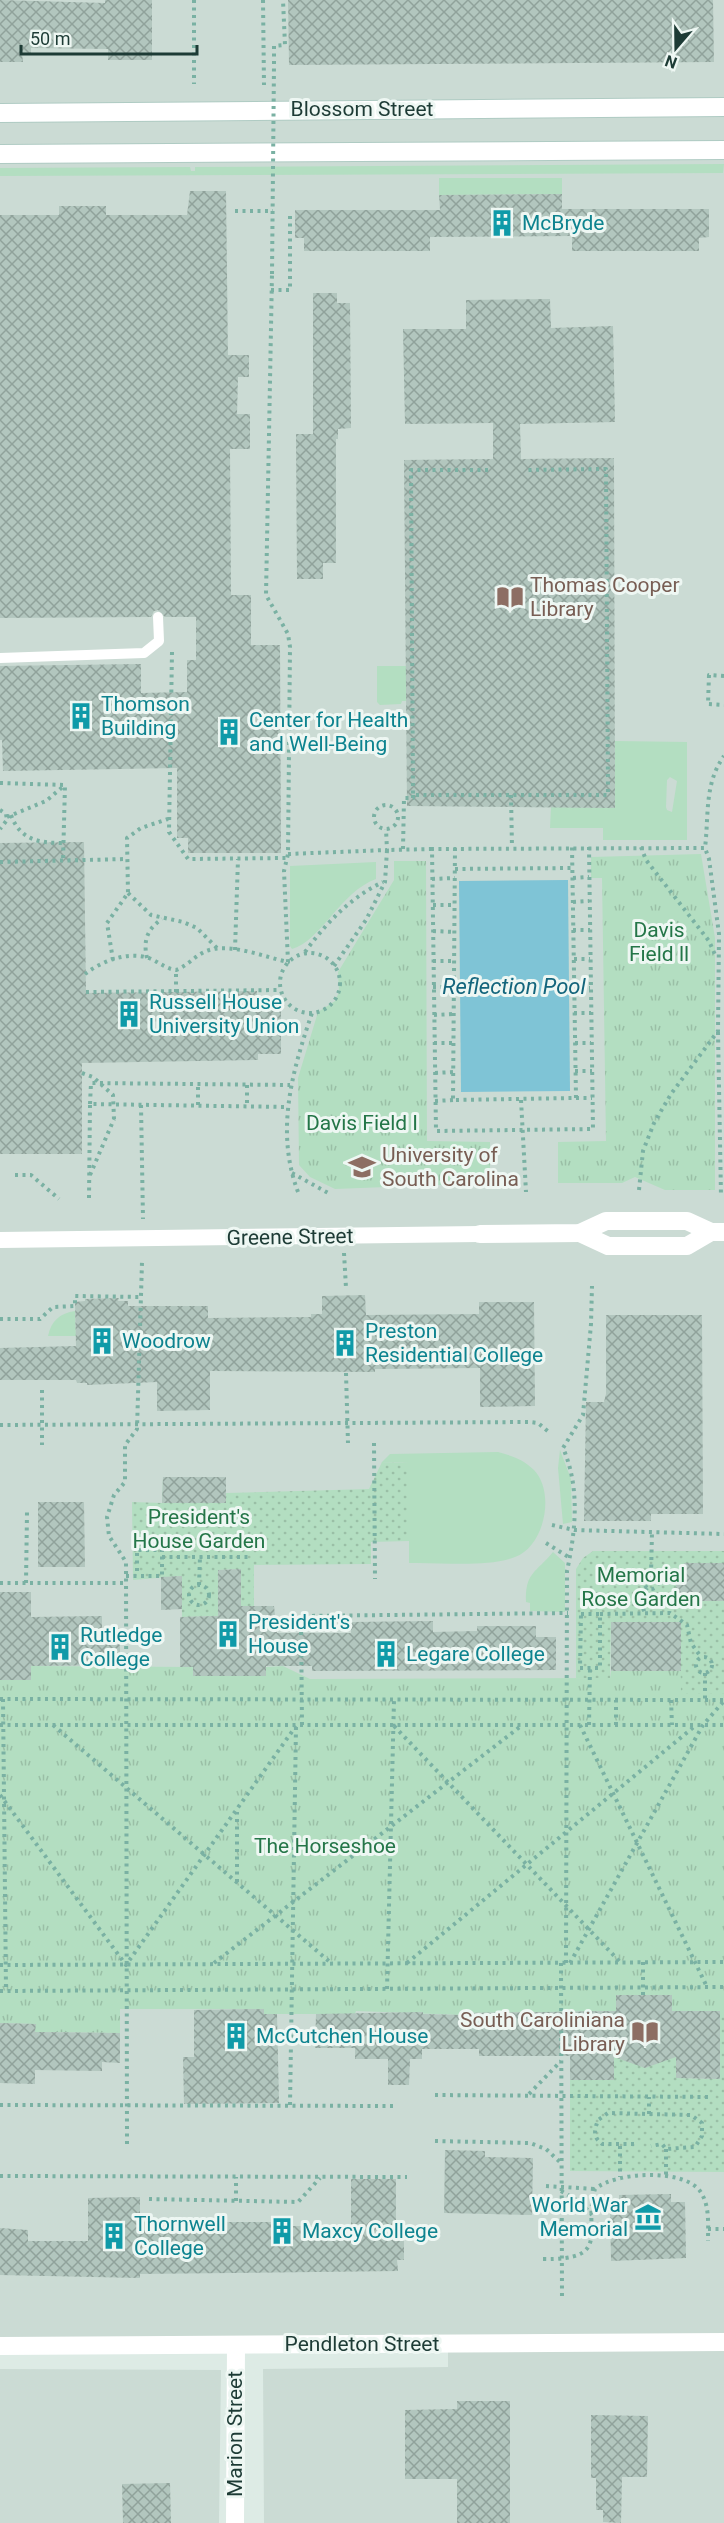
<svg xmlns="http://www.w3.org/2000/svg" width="724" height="2523" font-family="Roboto,sans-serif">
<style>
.built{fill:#cbdbd4}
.grass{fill:#b3dec1;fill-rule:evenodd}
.park{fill:url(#park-tufts)}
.garden{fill:url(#garden-dots)}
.water{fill:#7fc4d6}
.building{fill:url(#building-cross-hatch)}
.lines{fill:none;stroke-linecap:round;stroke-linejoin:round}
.secondary-casing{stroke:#afcbc3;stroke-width:20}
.path{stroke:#7ab1a3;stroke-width:4;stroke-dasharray:3 4.5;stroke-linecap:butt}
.service{stroke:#fff;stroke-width:10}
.pedestrian{stroke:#fff;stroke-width:16}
.minor{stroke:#fff;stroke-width:18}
.tertiary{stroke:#fff;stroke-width:18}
.secondary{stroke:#fff;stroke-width:18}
.path-bridge{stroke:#7ab1a3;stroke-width:4;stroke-dasharray:3 4.5;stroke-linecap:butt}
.labels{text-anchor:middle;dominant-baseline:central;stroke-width:6;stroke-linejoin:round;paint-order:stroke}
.street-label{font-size:21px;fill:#1d3b35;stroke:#eef7f3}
.culture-label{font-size:21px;fill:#0d838f;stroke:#eef7f3;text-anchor:start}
.education-label{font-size:21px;fill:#785e54;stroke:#eef7f3;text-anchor:start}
.park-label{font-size:21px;fill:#247648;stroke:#eef7f3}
.water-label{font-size:22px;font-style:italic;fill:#13657c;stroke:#eef7f3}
</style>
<defs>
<pattern id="park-tufts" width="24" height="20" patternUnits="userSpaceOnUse" patternTransform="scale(1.5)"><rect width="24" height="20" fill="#b3dec1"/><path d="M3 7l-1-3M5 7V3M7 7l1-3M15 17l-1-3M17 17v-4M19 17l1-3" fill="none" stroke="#9abfa6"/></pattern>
<pattern id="garden-dots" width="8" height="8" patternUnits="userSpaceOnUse" patternTransform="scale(1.5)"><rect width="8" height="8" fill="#b3dec1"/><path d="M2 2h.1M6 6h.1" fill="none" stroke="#9abfa6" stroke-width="1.8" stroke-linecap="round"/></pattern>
<pattern id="building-cross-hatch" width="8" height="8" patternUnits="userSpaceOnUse" patternTransform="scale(1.5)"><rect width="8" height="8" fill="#b2c6be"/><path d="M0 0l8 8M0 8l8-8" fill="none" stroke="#90a29b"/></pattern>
</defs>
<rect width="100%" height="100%" fill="#ddebe5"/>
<g class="built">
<polygon points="0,0 724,0 724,2523 264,2523 263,2369 448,2367 448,2335 0,2340"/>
<polygon points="0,2369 221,2370 219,2523 0,2523"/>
</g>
<g class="grass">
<polygon points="724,164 723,173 0,176 0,168 190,167 191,171 195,171 195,167"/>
<polygon points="439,178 562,178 562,194 439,195"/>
<polygon points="377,666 406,666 406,701 402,701 401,704 380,705 377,702"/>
<path d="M615,741L687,742V840H603V828H550L551,807L615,808ZM670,777L677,781L672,812L667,810L666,807L667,780Z"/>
<path d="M376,862V879C340,892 321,941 292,949L290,946V866Z"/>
<path d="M75,1311L76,1336H48C51,1321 60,1313 75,1311Z"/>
<polygon points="560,1450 571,1479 572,1522 563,1524 558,1468"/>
<path d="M498,1452C512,1456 523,1459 534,1470C556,1493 544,1547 515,1557C486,1568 440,1562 409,1563V1463L382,1462L390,1454Z"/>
<path d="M553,1552L565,1563V1612L530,1611V1603L526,1602C525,1572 536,1573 553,1552Z"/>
</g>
<g class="park">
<polygon points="701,854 715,938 715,1190 665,1190 635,1177 622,1183 558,1183 558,1142 606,1141 602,878 591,878 591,857"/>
<polygon points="394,861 426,861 427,1141 490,1142 490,1183 335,1189 310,1177 299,1165 298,1078 318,1012 335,1001 339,992 338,972 394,880"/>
<polygon points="31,1666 193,1667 193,1676 266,1676 266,1667 283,1666 310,1679 610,1678 611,1671 681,1671 681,1693 724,1694 724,2011 672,2011 616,1995 616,2011 461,2013 461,2015 356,2011 355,2014 264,2014 264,2009 120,2009 120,2033 35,2032 35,2024 0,2023 0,1680 31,1680"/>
</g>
<g class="garden">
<polygon points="382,1462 409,1463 409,1541 371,1542 371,1564 254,1565 254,1615 234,1615 240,1569 218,1570 218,1598 224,1616 182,1617 181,1576 133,1580 132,1502 162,1503 163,1477 226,1477 226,1493 369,1489"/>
<polygon points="593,1551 724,1551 724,1563 676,1575 676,1596 682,1601 724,1601 724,1694 681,1694 680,1622 611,1622 610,1678 576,1678 576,1569 583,1558"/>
<polygon points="720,2011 724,2011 724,2172 570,2171 570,2080 613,2080 614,2054 645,2068 676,2053 676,2078 720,2079"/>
</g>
<polygon class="water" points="568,880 570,1091 461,1092 459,881"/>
<g class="building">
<polygon points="0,0 105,3 105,0 152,0 152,60 108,60 108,49 31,48 31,53 22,53 23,62 0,62"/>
<polygon points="288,0 713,0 714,62 289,65"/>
<polygon points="190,191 226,191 228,355 249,355 249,377 238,377 237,414 250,414 250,449 230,449 231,595 251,595 251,645 280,645 281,853 188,853 188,838 177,838 177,768 3,771 2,740 0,740 0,666 141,664 141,693 187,692 187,660 196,660 196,617 165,617 158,610 154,611 151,617 0,618 0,215 59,215 59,206 106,206 106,215 187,215"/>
<polygon points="562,194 562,209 709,209 709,237 699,238 699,251 572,251 572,236 430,237 430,251 304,251 304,238 295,238 295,210 440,210 439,195"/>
<polygon points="313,293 337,293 337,303 350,303 351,428 338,429 338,439 336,439 336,563 323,563 323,579 297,579 296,434 313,434"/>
<polygon points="550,299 551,328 613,326 615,422 520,424 521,459 614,458 615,808 407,806 404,460 493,459 493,423 405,424 403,329 466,329 466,300"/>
<polygon points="84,842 86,993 257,991 257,1005 281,1010 281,1054 258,1054 258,1060 82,1063 82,1154 0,1154 0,843"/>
<polygon points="365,1295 366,1315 479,1314 479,1302 534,1302 535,1406 480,1407 480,1368 375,1369 375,1372 210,1371 210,1410 157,1411 157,1382 87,1385 87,1383 77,1383 76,1380 0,1380 0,1348 76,1346 75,1302 85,1301 85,1299 119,1298 118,1301 128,1301 128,1306 208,1306 208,1318 311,1317 311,1314 322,1314 322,1296"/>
<polygon points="606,1315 702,1315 703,1514 651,1514 651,1521 584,1521 586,1402 604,1402 606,1394"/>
<polygon points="163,1477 226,1477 226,1503 162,1503"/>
<polygon points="38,1502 84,1502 85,1567 38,1567"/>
<polygon points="684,1563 724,1563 724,1601 676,1601 676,1575 684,1575"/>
<polygon points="241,1569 241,1606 274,1606 277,1633 351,1633 351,1622 433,1621 433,1632 477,1631 477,1626 536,1626 536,1637 556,1637 556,1670 312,1671 312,1666 266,1666 266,1676 193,1676 193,1667 180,1667 180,1617 218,1616 218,1570"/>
<polygon points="182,1576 182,1609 161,1610 161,1577"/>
<polygon points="0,1592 31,1592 31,1617 102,1616 102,1628 120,1628 120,1665 31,1666 31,1680 0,1680"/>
<rect x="611" y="1622" width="70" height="49"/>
<polygon points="616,1995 672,1995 672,2011 720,2011 720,2079 676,2078 676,2057 645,2068 614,2057 614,2080 570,2080 570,2056 479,2056 479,2049 422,2049 422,2059 410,2059 409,2085 388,2085 388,2059 355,2059 355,2048 315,2048 316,2014 423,2012 423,2014 461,2015 460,2013 616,2011"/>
<polygon points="264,2009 264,2014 277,2014 279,2103 184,2104 183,2057 194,2057 194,2010"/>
<polygon points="0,2023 36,2024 35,2032 120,2033 120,2063 102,2062 102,2071 35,2070 35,2084 0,2083"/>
<polygon points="445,2150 485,2151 485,2157 533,2158 532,2215 444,2213"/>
<polygon points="351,2179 396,2179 396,2236 404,2236 404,2260 397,2260 398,2271 140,2274 140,2278 0,2275 0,2228 28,2230 28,2241 88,2241 88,2198 140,2197 140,2222 273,2222 273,2226 351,2226"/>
<polygon points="671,2194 671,2202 685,2202 686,2258 611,2261 610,2203 619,2203 619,2195"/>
<polygon points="457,2401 510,2401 510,2523 457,2523 457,2479 405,2479 405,2410 457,2409"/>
<polygon points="591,2415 648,2416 647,2477 622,2477 621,2523 603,2522 603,2510 596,2510 596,2478 591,2478"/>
<polygon points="170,2483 171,2523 123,2523 122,2484"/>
</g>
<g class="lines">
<defs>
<g id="secondary">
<polyline points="0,113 724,107"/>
<polyline points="0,154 724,150"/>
</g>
</defs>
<use href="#secondary" class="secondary-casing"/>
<g class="path">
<polyline points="194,0 194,84"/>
<polyline points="263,0 264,85"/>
<polyline points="274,64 274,46 285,45 283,0"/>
<polyline points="235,211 273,211"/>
<polyline points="271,290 290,290 290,214"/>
<polyline points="488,470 411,470 413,795 608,795 606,469 525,470"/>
<polyline points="172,652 169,832 188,859 287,858"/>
<polyline points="724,676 709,675 708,704 724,705"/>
<polyline points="0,783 65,785 63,861"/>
<polyline points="511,795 512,847"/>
<circle cx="386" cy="817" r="12"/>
<polyline points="0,810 6,814 7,820 0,829"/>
<path d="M11,815C20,840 39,843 63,843"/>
<polyline points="7,817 46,801 65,785"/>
<path d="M589,847L593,1129L436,1131L432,849L705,848C709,815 704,784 724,756"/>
<polyline points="641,847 646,860 709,941 716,957"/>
<polyline points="455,848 453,1100 576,1098 572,847"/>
<polyline points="403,849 404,798 413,798 413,795"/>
<polyline points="288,854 387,850 386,829"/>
<polyline points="0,862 127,859"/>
<polyline points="455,869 573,868"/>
<polyline points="573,878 589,877"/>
<polyline points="432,879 455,878"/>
<polyline points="128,893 151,915 183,922 197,928 218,949"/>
<polyline points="573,902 589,901"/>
<polyline points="433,905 455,905"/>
<polyline points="573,930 590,930"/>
<polyline points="433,931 455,932"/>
<polyline points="235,950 238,859"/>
<path d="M305,952C326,923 351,897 383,882"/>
<circle cx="310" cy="983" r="30"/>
<path d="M147,958C143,941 147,929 162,919"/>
<polyline points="574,959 590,959"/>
<polyline points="113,960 107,923 128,893 127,838 141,828 168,819"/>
<polyline points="433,961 454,961"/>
<polyline points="334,966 366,920 385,882 387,850 432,849"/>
<path d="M85,974C102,961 127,951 149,958C159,962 166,969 176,970C187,966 194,957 204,952C227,941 264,957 288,962L284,871L288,854L290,647L288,634L266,595L272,274"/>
<polyline points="433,987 454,987"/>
<polyline points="574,988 590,988"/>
<polyline points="86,992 280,990"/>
<polyline points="176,992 176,970"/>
<polyline points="574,1013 591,1013"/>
<polyline points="434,1015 454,1014"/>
<polyline points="718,1032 721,1196"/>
<polyline points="434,1043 454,1043"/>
<polyline points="575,1043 591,1043"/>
<polyline points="575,1071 592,1071"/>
<polyline points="435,1073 453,1072"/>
<polyline points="247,1085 247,1106"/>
<polyline points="576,1098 592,1098"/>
<polyline points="521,1100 526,1192"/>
<polyline points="435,1101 453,1100"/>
<polyline points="90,1104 91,1083 290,1085"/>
<polyline points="141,1105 143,1219"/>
<polyline points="198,1105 198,1084"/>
<polyline points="292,1173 330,1194"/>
<polyline points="15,1175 31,1175 59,1199"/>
<polyline points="90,1175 114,1119"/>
<polyline points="639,1190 643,1151 654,1123 671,1094 718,1031 719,934 709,859 705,848"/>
<path d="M298,1192C275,1131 292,1072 312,1013"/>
<polyline points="89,1198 90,1104 287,1107"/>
<polyline points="344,1253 346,1288"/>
<polyline points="0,1319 40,1319 53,1307 75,1306 75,1296 141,1297"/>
<polyline points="346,1373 348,1443"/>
<polyline points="42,1390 42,1445"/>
<polyline points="0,1425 530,1422 538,1423 550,1433"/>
<polyline points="374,1443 375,1579"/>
<polyline points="552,1525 574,1530 724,1534"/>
<polyline points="546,1543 570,1558"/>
<polyline points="162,1557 248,1557"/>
<circle cx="651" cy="1582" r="7"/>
<polyline points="651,1575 652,1532"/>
<polyline points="126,1576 162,1576 162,1550 137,1550 137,1575"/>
<polyline points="0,1583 126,1583"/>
<polyline points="26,1583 27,1512"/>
<polyline points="658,1583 673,1583"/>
<circle cx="199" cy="1595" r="10"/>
<polyline points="199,1585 200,1557"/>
<polyline points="633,1598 641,1604 645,1613"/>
<polyline points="638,1602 647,1588"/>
<polygon points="581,1614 600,1614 600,1668 580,1668"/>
<polyline points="600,1614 670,1613 687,1625 691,1643 701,1657"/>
<circle cx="704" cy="1665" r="8"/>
<polyline points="705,1673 705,1700"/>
<polyline points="0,1699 724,1700"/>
<polyline points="3,1699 6,1991"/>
<polyline points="671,1700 672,1725"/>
<polyline points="0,1725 724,1725"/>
<polyline points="53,1725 331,1963"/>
<polyline points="302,1725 301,1616 568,1613"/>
<polyline points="580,1725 707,1987"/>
<polyline points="589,1725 590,1668"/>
<polyline points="616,1725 616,1700"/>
<polyline points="394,1726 621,1963"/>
<polyline points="0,1795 126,1965 296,1726"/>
<polyline points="237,1882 237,1812"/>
<polyline points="643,1962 643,1995"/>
<polyline points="214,1963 521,1726"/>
<polyline points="407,1963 695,1726"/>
<polyline points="561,1963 562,2299"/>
<path d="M566,1963L567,1571C576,1529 580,1487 563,1448L583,1415L591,1324L592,1286"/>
<polyline points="570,1963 703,1725 724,1701"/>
<polyline points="0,1965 724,1962"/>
<polyline points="387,1989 394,1700"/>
<polyline points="0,1991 724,1987"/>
<polyline points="529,2094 561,2061"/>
<polyline points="435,2095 712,2097"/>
<polyline points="0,2105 395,2106"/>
<polyline points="290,2105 296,1726"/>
<polyline points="649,2114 649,2097"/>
<polyline points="435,2141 530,2143 546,2149 561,2163"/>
<polyline points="127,2144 126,1562 109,1536 107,1517 114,1495 125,1482 125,1445 137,1429 142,1262"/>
<path d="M634,2144H602C593,2137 594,2131 598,2120L608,2113L691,2115L702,2123V2136L695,2147L666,2149L662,2144L651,2146"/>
<polyline points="620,2146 620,2177"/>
<polyline points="666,2149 666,2177"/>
<polyline points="0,2176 407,2177"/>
<polyline points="546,2186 595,2189"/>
<polyline points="561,2191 580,2202 592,2215"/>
<polyline points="149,2199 298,2202 320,2178"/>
<polyline points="236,2201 236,2177"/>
<polyline points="708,2229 724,2229"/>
<polyline points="594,2233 611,2232"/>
<path d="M543,2259C614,2260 582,2231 595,2189C615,2172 683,2168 700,2191C710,2205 708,2225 708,2241"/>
</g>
<polyline class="service" points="0,658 144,653 159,641 158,617"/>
<polyline class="pedestrian" points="0,1240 480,1234"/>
<g class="minor">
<polyline points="580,1233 608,1246 687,1246 711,1232"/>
<polyline points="480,1234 580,1233 606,1221 687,1221 711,1232 724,1232"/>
</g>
<g class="tertiary">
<polyline points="0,2346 724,2342"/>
<polyline points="235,2523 236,2345"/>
</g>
<use href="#secondary" class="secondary"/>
<g class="path-bridge">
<polyline points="272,274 274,64"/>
<polyline points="82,1073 93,1077 113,1095 114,1119"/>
</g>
</g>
<defs>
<symbol id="building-bare" viewBox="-9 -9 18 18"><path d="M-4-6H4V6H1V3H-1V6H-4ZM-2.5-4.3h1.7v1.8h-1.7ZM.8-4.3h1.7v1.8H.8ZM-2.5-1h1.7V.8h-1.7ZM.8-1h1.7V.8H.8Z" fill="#0f9aa8" stroke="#eef7f3" stroke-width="2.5" paint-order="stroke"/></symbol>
<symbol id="library-bare" viewBox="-9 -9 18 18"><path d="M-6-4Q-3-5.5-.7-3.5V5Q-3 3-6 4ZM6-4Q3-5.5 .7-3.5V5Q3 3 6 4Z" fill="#8d6e63" stroke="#eef7f3" stroke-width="2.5" paint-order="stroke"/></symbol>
<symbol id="university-bare" viewBox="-9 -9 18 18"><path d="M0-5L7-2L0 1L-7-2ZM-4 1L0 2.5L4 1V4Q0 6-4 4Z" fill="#8d6e63" stroke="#eef7f3" stroke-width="2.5" paint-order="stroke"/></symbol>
<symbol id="museum-bare" viewBox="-9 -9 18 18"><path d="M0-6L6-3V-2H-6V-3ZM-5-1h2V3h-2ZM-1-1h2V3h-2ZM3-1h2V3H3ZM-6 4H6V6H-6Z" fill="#0f9aa8" stroke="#eef7f3" stroke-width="2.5" paint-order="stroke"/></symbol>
</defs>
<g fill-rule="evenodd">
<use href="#building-bare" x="483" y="204" width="38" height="38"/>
<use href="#library-bare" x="491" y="578" width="38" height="38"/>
<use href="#building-bare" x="62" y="697" width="38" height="38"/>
<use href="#building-bare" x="210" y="713" width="38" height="38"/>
<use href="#building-bare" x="110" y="995" width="38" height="38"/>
<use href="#university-bare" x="343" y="1148" width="38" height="38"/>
<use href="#building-bare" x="83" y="1322" width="38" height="38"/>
<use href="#building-bare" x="326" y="1324" width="38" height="38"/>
<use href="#building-bare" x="209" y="1615" width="38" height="38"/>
<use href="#building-bare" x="41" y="1628" width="38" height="38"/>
<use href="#building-bare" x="367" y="1635" width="38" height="38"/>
<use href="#library-bare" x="626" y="2013" width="38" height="38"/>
<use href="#building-bare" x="217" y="2017" width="38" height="38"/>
<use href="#museum-bare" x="629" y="2198" width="38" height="38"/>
<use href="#building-bare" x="263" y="2212" width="38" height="38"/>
<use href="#building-bare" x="95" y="2217" width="38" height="38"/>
</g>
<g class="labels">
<g class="street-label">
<text x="362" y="109">Blossom Street</text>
<text transform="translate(290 1237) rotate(-1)">Greene Street</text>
<text x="362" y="2344">Pendleton Street</text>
<text transform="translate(235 2434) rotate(-90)">Marion Street</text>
</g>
<g class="culture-label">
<text x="522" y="223">McBryde</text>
<text x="101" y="704">Thomson<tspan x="101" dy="24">Building</tspan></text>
<text x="249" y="720">Center for Health<tspan x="249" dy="24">and Well-Being</tspan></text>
<text x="149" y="1002">Russell House<tspan x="149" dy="24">University Union</tspan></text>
<text x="365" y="1331">Preston<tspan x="365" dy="24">Residential College</tspan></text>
<text x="122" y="1341">Woodrow</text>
<text x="248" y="1622">President's<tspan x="248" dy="24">House</tspan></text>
<text x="80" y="1635">Rutledge<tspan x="80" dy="24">College</tspan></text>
<text x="406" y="1654">Legare College</text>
<text x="256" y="2036">McCutchen House</text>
<text x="628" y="2205" text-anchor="end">World War<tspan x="628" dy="24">Memorial</tspan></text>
<text x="134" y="2224">Thornwell<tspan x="134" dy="24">College</tspan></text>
<text x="302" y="2231">Maxcy College</text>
</g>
<g class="education-label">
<text x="530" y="585">Thomas Cooper<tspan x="530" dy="24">Library</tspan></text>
<text x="382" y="1155">University of<tspan x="382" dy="24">South Carolina</tspan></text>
<text x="625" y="2020" text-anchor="end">South Caroliniana<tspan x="625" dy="24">Library</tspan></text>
</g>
<g class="park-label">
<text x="659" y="930">Davis<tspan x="659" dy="24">Field ll</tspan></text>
<text x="362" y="1123">Davis Field I</text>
<text x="199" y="1517">President's<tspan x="199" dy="24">House Garden</tspan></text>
<text x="641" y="1575">Memorial<tspan x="641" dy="24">Rose Garden</tspan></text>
<text x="325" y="1846">The Horseshoe</text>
</g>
<g class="water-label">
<text x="514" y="986">Reflection Pool</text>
</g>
</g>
<g transform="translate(676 48) rotate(200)" stroke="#eef7f3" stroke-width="4.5" paint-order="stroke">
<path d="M0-4.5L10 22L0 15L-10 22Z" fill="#1d3b35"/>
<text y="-9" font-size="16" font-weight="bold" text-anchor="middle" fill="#1d3b35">N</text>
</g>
<path d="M21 45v9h176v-9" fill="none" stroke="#1d3b35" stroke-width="3"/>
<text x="30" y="45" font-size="18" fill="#1d3b35" stroke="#eef7f3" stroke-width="4.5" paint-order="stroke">50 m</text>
</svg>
